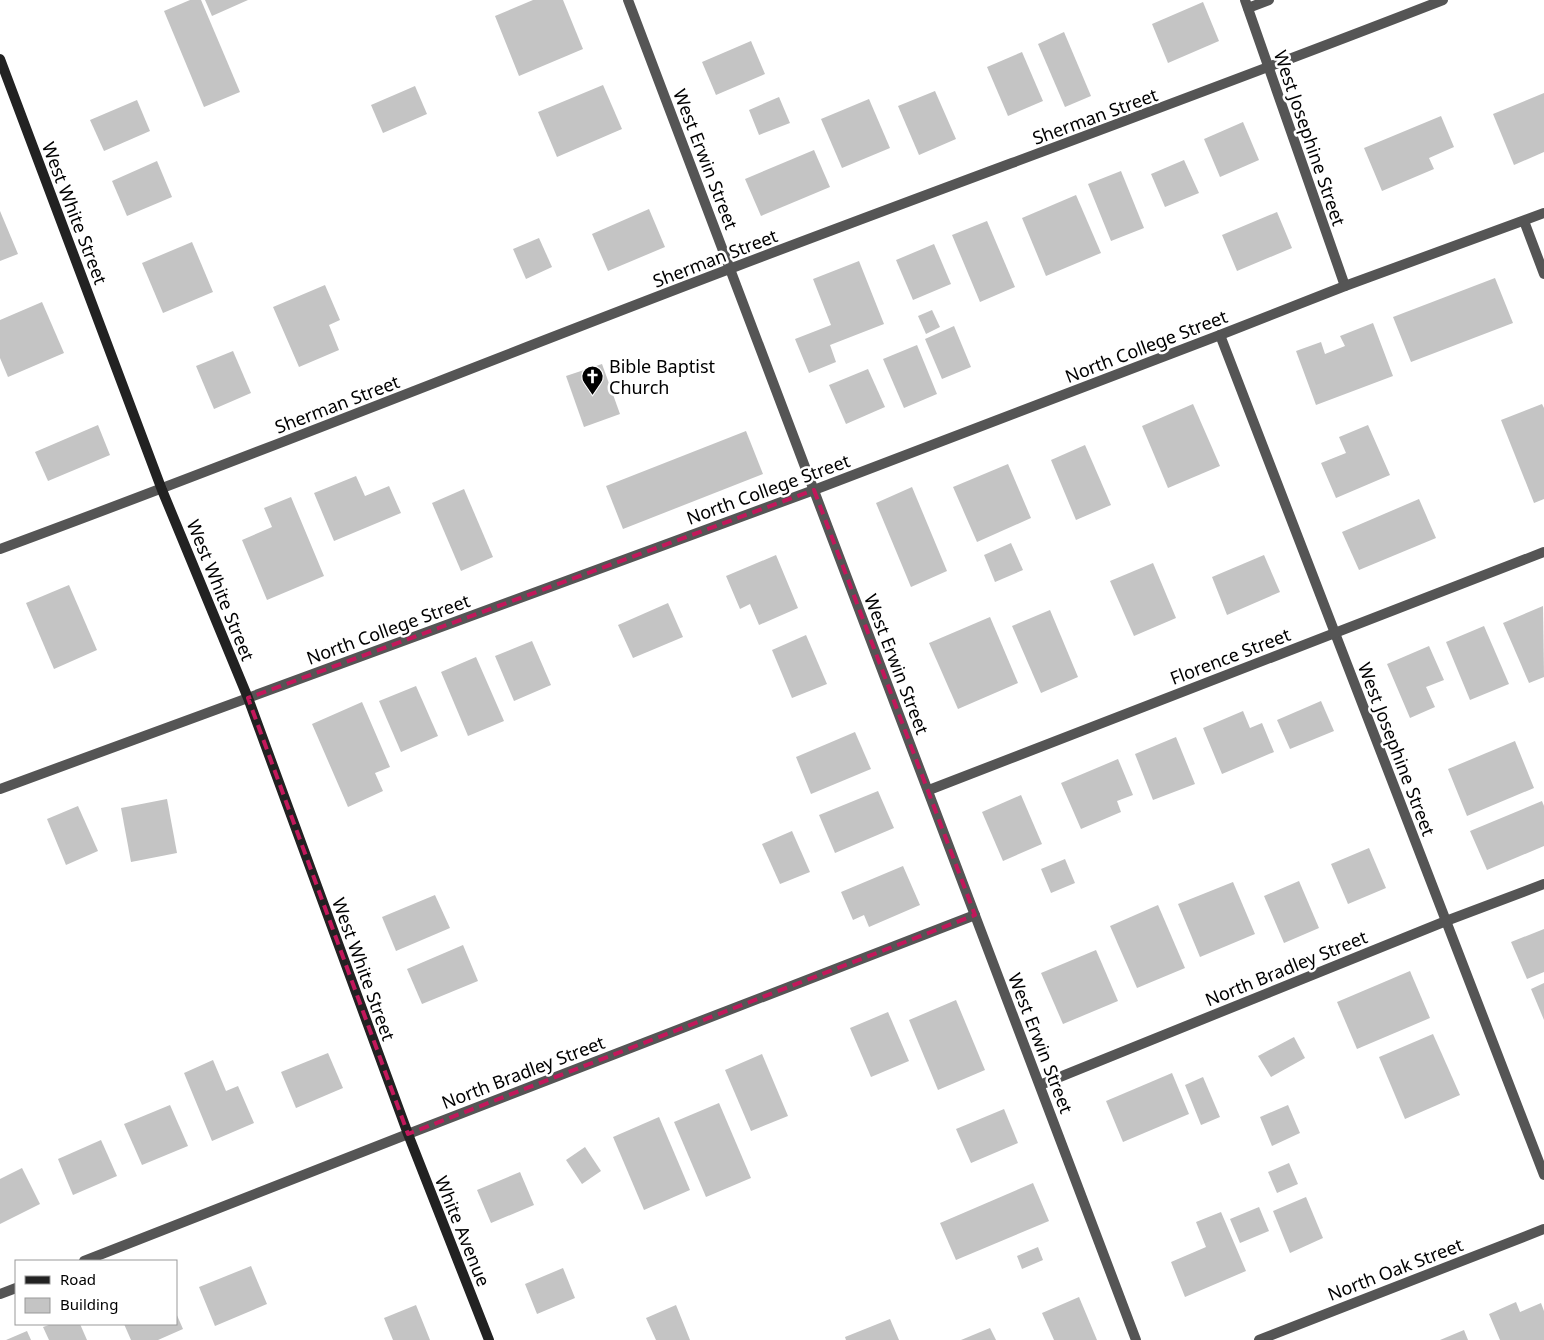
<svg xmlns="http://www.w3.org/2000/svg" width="1544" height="1340" font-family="'Noto Sans',sans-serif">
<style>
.building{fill:#c4c4c4}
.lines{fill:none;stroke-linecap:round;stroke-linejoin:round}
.lane{stroke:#555;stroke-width:10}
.street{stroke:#555;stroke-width:10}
.secondary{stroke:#222;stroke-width:10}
.marked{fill:none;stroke:#c2185b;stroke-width:4;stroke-dasharray:10 6;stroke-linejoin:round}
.labels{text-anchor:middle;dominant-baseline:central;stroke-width:5;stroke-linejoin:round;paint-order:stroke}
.street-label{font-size:18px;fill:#000;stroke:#fff}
.poi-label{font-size:18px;fill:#000;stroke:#fff;text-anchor:start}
</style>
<rect width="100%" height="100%" fill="#fff"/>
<g class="building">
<polygon points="190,0 201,0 240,92 204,107 164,11"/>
<polygon points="205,0 248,0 212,16"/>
<polygon points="533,0 563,0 583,49 519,76 495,16"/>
<polygon points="1203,2 1219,41 1168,63 1152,24"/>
<polygon points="1064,32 1091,96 1065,107 1038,44"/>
<polygon points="751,41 765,74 716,95 702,62"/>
<polygon points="1022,52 1043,101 1008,116 987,67"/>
<polygon points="603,85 622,129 557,157 538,112"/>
<polygon points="415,86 427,114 383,133 371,105"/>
<polygon points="935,91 956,139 919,155 898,106"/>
<polygon points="1544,93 1544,152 1514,165 1493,114"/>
<polygon points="779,97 790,123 759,135 749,110"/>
<polygon points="869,99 890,148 842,168 821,119"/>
<polygon points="137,100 150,131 104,151 90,120"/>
<polygon points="1441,116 1454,147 1429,158 1434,169 1382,191 1364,148"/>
<polygon points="1243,122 1259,160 1220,177 1204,139"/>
<polygon points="814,150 830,187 761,216 745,179"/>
<polygon points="1184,160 1199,193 1165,207 1151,174"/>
<polygon points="157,161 172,197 127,216 112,181"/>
<polygon points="1121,171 1144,228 1111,241 1088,184"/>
<polygon points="1076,195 1101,253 1046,276 1022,218"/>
<polygon points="649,209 665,247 608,271 592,234"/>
<polygon points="0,211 18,254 0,261"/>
<polygon points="1277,212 1292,248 1237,271 1222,235"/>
<polygon points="987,221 1015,287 980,302 952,235"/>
<polygon points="539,238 552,267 526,279 513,249"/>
<polygon points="192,242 213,292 163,313 142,263"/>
<polygon points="934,244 951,284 913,300 896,260"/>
<polygon points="859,261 884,324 830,345 836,362 809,373 795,339 831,325 813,279"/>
<polygon points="1495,278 1513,323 1411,362 1393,317"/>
<polygon points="325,285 340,320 329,325 339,350 299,367 273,307"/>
<polygon points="42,302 64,353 8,377 0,358 0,320"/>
<polygon points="932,310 940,327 926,334 918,316"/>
<polygon points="1373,323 1393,376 1316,405 1296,351 1321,342 1325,354 1345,346 1340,336"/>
<polygon points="954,326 971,367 942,379 925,339"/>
<polygon points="917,345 937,394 904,408 883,359"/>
<polygon points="233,351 251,393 214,409 196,366"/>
<polygon points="602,364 620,414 584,427 566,376"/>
<polygon points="868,369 885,407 846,424 829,385"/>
<polygon points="1193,404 1220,466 1168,488 1142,426"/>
<polygon points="1542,404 1544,408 1544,499 1534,503 1501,420"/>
<polygon points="98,425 110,455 48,481 35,452"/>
<polygon points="1368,425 1390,475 1336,498 1321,463 1346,453 1339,437"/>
<polygon points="746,431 763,474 623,529 606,486"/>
<polygon points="1085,445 1111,505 1076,520 1051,460"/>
<polygon points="1008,464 1031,518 977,542 953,487"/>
<polygon points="356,476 365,496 389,486 401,513 334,541 314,493"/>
<polygon points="912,487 947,571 911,587 876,503"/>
<polygon points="464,489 493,557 461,571 432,503"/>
<polygon points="291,497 324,576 267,600 242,540 272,527 264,508"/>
<polygon points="1419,499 1436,538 1359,570 1342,532"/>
<polygon points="1011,543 1023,570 995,582 984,555"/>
<polygon points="776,555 798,608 759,625 750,604 740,609 726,576"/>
<polygon points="1264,555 1280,592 1227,615 1212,577"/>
<polygon points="1153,563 1176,618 1134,636 1110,581"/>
<polygon points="69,585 97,650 54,669 26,603"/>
<polygon points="668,603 683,637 633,658 618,625"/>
<polygon points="1543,606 1544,677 1529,683 1503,623"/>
<polygon points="1050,610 1078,677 1041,693 1012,626"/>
<polygon points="990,617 1018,683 958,709 929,643"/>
<polygon points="1484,626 1509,684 1470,700 1446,642"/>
<polygon points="806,635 827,684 792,698 772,650"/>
<polygon points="532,641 551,685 514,701 495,656"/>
<polygon points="1429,646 1444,680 1426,687 1435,707 1410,718 1387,664"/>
<polygon points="476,657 504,721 468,736 441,672"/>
<polygon points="416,686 438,736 401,752 379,701"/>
<polygon points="1321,701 1334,731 1290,749 1277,720"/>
<polygon points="362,702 390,767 375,773 383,791 348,807 312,724"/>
<polygon points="1243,711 1250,728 1262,723 1274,752 1222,774 1203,728"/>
<polygon points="855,732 871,769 811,794 796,757"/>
<polygon points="1176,737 1195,784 1153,800 1135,754"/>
<polygon points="1515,741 1534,788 1467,816 1448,769"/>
<polygon points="1118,759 1133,795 1117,801 1121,812 1081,829 1061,783"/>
<polygon points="878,791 894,828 835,853 819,815"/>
<polygon points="1021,795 1042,844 1003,861 982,812"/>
<polygon points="167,799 177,853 131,862 121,808"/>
<polygon points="1542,801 1544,806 1544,846 1487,870 1470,831"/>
<polygon points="78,806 98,851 66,865 47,819"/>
<polygon points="792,831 810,872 780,884 762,844"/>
<polygon points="1369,848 1386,888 1348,904 1331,864"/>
<polygon points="1065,859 1075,883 1051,893 1041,869"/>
<polygon points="903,866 920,905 869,927 864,915 853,920 841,892"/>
<polygon points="1299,881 1319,928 1284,943 1264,896"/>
<polygon points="1233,882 1255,934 1200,957 1178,904"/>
<polygon points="435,895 450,928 396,951 382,917"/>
<polygon points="1158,905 1185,968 1137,988 1110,926"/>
<polygon points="1544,929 1544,972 1527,979 1511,942"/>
<polygon points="463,945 478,981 422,1004 407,969"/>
<polygon points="1096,950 1118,1001 1063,1024 1041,973"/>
<polygon points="1410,971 1430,1018 1357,1049 1337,1002"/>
<polygon points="1544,983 1544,1020 1531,989"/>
<polygon points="956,1000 985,1070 938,1090 909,1020"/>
<polygon points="888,1012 909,1061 871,1077 850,1028"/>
<polygon points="1433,1034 1460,1095 1405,1119 1379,1057"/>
<polygon points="1294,1037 1305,1058 1271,1077 1258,1056"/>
<polygon points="328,1053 343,1088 296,1108 281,1072"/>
<polygon points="762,1054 788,1116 751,1131 725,1070"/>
<polygon points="213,1060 226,1091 238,1086 254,1123 212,1141 184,1073"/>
<polygon points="1172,1073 1189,1114 1123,1142 1106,1101"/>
<polygon points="1203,1077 1220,1117 1201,1125 1185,1085"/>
<polygon points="719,1103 751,1178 706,1197 674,1122"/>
<polygon points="170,1105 188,1146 142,1165 124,1124"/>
<polygon points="1288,1105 1300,1133 1272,1146 1260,1117"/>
<polygon points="1004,1109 1018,1143 971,1163 956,1129"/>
<polygon points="659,1117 690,1190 644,1210 613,1137"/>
<polygon points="101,1140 117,1176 73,1195 58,1159"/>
<polygon points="585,1147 601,1171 582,1184 566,1160"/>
<polygon points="1289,1163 1298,1184 1277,1193 1268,1172"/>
<polygon points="22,1168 40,1204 0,1224 0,1179"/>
<polygon points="520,1172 534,1205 491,1223 477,1190"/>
<polygon points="1033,1183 1049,1221 956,1260 940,1223"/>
<polygon points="1306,1197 1323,1238 1290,1253 1273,1211"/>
<polygon points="1259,1207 1269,1231 1240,1243 1230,1219"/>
<polygon points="1221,1212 1246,1271 1185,1297 1171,1262 1206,1247 1196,1222"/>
<polygon points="1038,1247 1043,1260 1022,1269 1017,1256"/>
<polygon points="251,1266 267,1304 215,1326 199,1287"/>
<polygon points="563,1268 575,1298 537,1314 525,1284"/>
<polygon points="1079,1297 1097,1340 1054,1340 1042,1313"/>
<polygon points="1516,1302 1520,1312 1541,1303 1544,1311 1544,1340 1500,1340 1489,1314"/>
<polygon points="416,1305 430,1340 393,1340 384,1318"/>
<polygon points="676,1305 690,1340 656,1340 646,1318"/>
<polygon points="176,1313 183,1329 158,1340 131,1340 124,1324 176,1324"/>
<polygon points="890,1319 899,1340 846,1340 845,1337"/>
<polygon points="52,1324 80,1324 87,1340 49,1340 43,1327"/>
<polygon points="990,1328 996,1340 961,1340"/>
<polygon points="1464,1330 1468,1340 1440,1340"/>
<polygon points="27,1331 31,1340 6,1340"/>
</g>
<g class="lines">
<polyline class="lane" points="1248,8 1269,0"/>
<g class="street">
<polyline points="628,0 1136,1340"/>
<polyline points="1245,0 1345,286"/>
<polyline points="1524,221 1544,274"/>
<polyline points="1220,335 1544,1175"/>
<path d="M0,549C245,459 487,361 732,268C969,178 1207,92 1443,0"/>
<polyline points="0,789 814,490 1220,335 1345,286 1544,213"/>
<polyline points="929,790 1544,552"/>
<polyline points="1040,1085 1446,921 1544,884"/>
<polyline points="84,1261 408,1134 975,915"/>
<polyline points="0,1294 16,1288"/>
<polyline points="1259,1340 1544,1229"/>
</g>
<polyline class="secondary" points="0,59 162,490 248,698 408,1134 489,1340"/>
</g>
<path class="marked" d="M814,490L975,915L408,1134L248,698Z"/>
<defs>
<symbol id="church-pin" viewBox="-11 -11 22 30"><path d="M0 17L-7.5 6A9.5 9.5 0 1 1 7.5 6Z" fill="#000" stroke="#fff"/><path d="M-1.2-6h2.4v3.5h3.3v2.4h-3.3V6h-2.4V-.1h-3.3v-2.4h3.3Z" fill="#fff"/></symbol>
</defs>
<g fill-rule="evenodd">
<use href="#church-pin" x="580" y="364" width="25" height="34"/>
</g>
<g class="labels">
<g class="street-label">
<text transform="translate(1095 116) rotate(-20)">Sherman Street</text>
<text transform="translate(1310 138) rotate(71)">West Josephine Street</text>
<text transform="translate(706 159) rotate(69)">West Erwin Street</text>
<text transform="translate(75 213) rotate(69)">West White Street</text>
<text transform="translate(715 258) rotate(-21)">Sherman Street</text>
<text transform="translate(1146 346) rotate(-21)">North College Street</text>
<text transform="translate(337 404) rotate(-21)">Sherman Street</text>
<text transform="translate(768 489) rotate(-20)">North College Street</text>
<text transform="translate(221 590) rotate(68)">West White Street</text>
<text transform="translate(388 629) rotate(-20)">North College Street</text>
<text transform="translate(1230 656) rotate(-21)">Florence Street</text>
<text transform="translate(897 664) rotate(69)">West Erwin Street</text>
<text transform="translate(1397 749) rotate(69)">West Josephine Street</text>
<text transform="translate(1286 968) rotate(-22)">North Bradley Street</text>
<text transform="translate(364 969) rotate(70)">West White Street</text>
<text transform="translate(1041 1043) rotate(69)">West Erwin Street</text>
<text transform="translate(523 1072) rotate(-21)">North Bradley Street</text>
<text transform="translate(463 1231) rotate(68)">White Avenue</text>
<text transform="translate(1395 1269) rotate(-21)">North Oak Street</text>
</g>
<g class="poi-label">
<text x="609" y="366">Bible Baptist<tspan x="609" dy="21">Church</tspan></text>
</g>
</g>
<rect x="15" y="1260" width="162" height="65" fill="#ffffff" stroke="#999999"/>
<rect x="25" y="1276" width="25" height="8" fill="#222222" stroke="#999999"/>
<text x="60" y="1285" font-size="15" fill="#000000">Road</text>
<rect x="25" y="1298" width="25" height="15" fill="#c4c4c4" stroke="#999999"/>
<text x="60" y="1310" font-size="15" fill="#000000">Building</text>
</svg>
